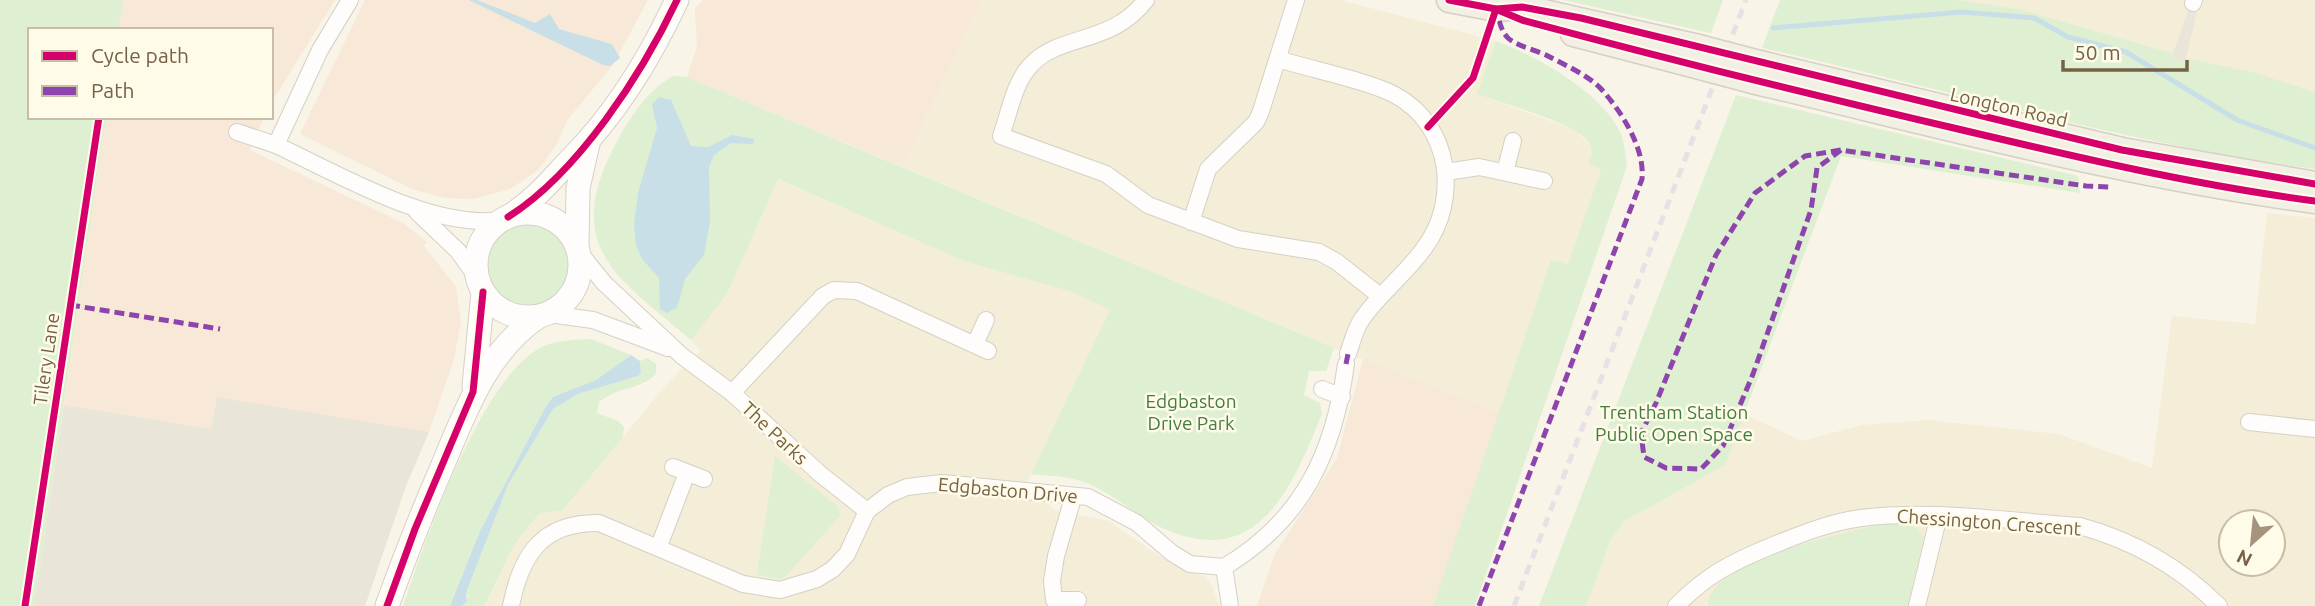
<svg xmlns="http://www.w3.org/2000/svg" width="2315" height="606" font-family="Ubuntu,sans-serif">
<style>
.residential{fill:#f4edd7;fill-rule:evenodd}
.commercial{fill:#f7e8d7}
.industrial{fill:#eae5d9}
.green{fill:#def0d1}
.water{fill:#c9dfe8}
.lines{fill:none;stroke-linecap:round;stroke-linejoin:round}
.stream{stroke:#c9dfe8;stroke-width:5}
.minor-casing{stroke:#d5d0c5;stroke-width:18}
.secondary-casing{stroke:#d7d1c5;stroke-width:25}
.primary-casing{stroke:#d6cfc3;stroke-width:27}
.minor{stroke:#fefdfb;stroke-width:16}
.secondary{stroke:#fefdfb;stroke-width:23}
.primary{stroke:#f2f0e4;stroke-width:24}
.rail{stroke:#e5e1e4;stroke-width:5;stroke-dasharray:10 7;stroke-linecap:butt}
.primary-bridge-casing{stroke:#d6cfc3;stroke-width:27;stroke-linecap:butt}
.primary-bridge{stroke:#f2f0e4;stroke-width:24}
.quiet{stroke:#8e44ad;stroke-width:5;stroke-dasharray:10 5;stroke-linecap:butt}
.cycleway-casing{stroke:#fffbe9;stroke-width:11}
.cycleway{stroke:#d6006c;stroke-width:7}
.labels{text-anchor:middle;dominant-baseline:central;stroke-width:5;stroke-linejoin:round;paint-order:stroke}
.street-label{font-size:19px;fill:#766146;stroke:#fffbe9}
.park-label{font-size:19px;fill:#437d3e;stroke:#fffbe9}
</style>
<rect width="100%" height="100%" fill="#f8f4e7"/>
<g class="residential">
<polygon points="981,0 1340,0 1496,41 1477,94 1575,130 1591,146 1601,168 1568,264 1551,261 1500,413 1334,348 903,167"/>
<polygon points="1958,0 2315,0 2315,92 2256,73 2186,58 2197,12 2190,9 2172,53 2019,9"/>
<polygon points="777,179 964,261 1075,293 1111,310 1020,497 1049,504 1055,511 1109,521 1159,556 1204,576 1212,585 1219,606 486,606 514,545 541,513 562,511 666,385 701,350 691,340 727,294"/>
<path d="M2267,213L2315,218V606H1586L1611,539L1625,521L1725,465L1742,413L1802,441L1862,425L1927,420L2059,434L2152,468L2172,316L2255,324ZM2231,522H2273V564H2231Z"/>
</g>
<g class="commercial">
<polygon points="123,0 335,0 271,103 271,30 118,30"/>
<polygon points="365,0 648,0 613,65 568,119 556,145 538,170 510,189 472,199 445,198 412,189 300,134"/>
<polygon points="703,0 981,0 903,167 687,77 697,47 695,9"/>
<polygon points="106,117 264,117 250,150 403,223 427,242 424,246 456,287 461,322 454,359 429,432 217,397 211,429 64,405"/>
<polygon points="1363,359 1500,413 1433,606 1257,606 1275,554 1337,458"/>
</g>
<g class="industrial">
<polygon points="2189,9 2197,12 2185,62 2171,58"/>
<polygon points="217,397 429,432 406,486 365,606 34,606 64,405 211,429"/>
</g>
<g class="green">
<polygon points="0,0 123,0 118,30 30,30 30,117 106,117 34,606 0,606"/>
<polygon points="1563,0 1723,0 1711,33"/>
<path d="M1780,0H1958L2019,9L2172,53L2171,58L2184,62L2186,58L2256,73L2315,92V169C2127,144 1946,89 1762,48Z"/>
<path d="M1496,41C1537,56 1603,93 1621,134C1625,143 1625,156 1627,166L1475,606H1433L1551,260L1568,264L1601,169L1588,163C1593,154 1594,147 1585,138C1570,122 1501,103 1477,94Z"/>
<path d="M673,76L687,77L1334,348L1326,371H1309L1304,395L1320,403L1322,414C1293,484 1261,569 1167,530C1138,518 1114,493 1084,482C1067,476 1048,476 1031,474L1110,310L1075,293L964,261L778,179L727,294L691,340C621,280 562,249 613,149C628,120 645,92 673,76Z"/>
<polygon points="1736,95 2078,176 2080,193 1841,156 1725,465 1625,521 1611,539 1586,606 1539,606"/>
<circle cx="528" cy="265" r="42"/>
<path d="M591,339L631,355L596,380L545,408L480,531L450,606H403C424,544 483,372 544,346C559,340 575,340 591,339Z"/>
<path d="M647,358L656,364V374C640,390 617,387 599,402L597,413L618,421L624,427L623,437L562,511L540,513L514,545L485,606H462L468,597L466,593L508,485L553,409L578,394L638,376L641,373L640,361Z"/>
<polygon points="775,456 838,507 840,516 787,575 780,579 757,575"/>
<path d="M1898,521L1916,528L1924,537L1908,606H1708C1706,559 1861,529 1898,521Z"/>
</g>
<g class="water">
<polygon points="469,0 477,0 535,23 550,14 559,29 612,44 620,58 610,66 603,65"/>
<polygon points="659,97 671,100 691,146 708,147 732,135 754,139 753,144 731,143 714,155 709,167 710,222 704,255 685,279 677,308 667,313 660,309 659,278 642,259 636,246 634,224 638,193 657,128 652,104"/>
<polygon points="631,355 640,361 641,373 638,376 578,394 553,409 508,485 466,593 467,601 462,606 450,606 480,531 545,408 553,397 596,380"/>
</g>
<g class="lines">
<polyline class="stream" points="1773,28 1962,12 2034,18 2068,37 2126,52 2237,120 2315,148"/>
<defs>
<g id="minor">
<path d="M1146,0C1111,46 1059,33 1030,66C1014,83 1009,114 1001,136L1106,174L1148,205L1238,239L1319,252L1337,262L1380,296"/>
<polyline points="2193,3 2194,0"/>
<path d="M1278,59C1310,69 1368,81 1395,95C1451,125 1460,199 1425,247C1407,273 1380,293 1362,319C1355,329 1352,342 1348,354"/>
<polyline points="237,132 276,145 320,50 350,0"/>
<path d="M276,145C339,174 432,230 501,220"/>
<polyline points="1446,172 1479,167 1544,181"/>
<polyline points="1505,172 1513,141"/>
<polyline points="417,212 458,251 478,279"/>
<polyline points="1191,222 1208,169 1256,122 1260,114 1296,0"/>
<polyline points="579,252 604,283 682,356 732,393 819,473 867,511"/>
<polyline points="549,314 593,320 668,348"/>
<polyline points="975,344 986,320"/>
<polyline points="1322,389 1342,397"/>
<polyline points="732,393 823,296 834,290 857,291 988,351"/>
<polyline points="2249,422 2315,429"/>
<polyline points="673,467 704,479"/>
<polyline points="1073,498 1056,556 1052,581 1054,600 1078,600"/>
<polyline points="659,546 687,473"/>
<path d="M1224,567C1303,520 1334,453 1346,364"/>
<polyline points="1224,567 1230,606"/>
<path d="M511,606C521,554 543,522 599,523L743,584L780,590L817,579L833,569L847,554L867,511L888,495L907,487L942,483L1088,497L1137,523L1172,553L1190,564L1224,567"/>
<path d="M1676,606C1707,575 1730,563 1769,547C1798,535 1830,522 1861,518C1934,509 2008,521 2080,526C2134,541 2180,567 2219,606"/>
<polyline points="1917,606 1939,515"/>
</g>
<g id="secondary">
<circle cx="528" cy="265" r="52"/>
<path d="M511,215C535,200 551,180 570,160C615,115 650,58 677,0"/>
<polyline points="577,246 578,188 588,144"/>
<polyline points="474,386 483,292"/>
<path d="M387,606C404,559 422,513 442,467C465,412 486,352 538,317"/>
</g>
<g id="primary">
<polyline points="1449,0 1496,9 1522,7 1699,47"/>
<polyline points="1573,34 1692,65"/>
<polyline points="1760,63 2122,150 2315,184"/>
<path d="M1752,81C1939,125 2125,176 2315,201"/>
</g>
</defs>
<use href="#minor" class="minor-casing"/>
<use href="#secondary" class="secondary-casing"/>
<use href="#primary" class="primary-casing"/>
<use href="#minor" class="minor"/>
<use href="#secondary" class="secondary"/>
<use href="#primary" class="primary"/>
<polyline class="rail" points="1514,606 1746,0"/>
<defs>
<g id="primary-bridge">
<polyline points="1699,47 1760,63"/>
<polyline points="1692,65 1752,81"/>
</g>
</defs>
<use href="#primary-bridge" class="primary-bridge-casing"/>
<use href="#primary-bridge" class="primary-bridge"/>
<g class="quiet">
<polyline points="1841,150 1817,168 1811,210 1753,374 1723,446 1701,469 1666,468 1644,457 1641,433 1656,403 1716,255 1755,193 1805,156 1841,150 2086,186 2111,187"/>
<polyline points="70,305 220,329"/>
<polyline points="1346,364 1348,354"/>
<path d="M1479,606L1642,179C1645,149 1623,114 1603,91C1590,76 1565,65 1548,56C1536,50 1517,46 1508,38C1501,31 1500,23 1497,13"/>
</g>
<defs>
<g id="cycleway">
<polyline points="1449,0 1496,9 1522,7 1581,18 2122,150 2315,184"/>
<path d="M1498,10L1522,20C1667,59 1812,95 1958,129C2076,157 2194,185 2315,201"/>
<polyline points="1428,127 1473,78 1496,9"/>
<path d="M508,217C578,173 642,74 677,0"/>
<polyline points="25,606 99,117"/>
<polyline points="387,606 415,529 473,392 483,292"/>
</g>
</defs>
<use href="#cycleway" class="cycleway-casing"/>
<use href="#cycleway" class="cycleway"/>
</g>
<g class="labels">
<g class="street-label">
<text transform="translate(2009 107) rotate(13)">Longton Road</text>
<text transform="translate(46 359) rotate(-82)">Tilery Lane</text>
<text transform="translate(775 433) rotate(43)">The Parks</text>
<text transform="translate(1008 490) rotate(5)">Edgbaston Drive</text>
<text transform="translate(1989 522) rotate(4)">Chessington Crescent</text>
</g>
<g class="park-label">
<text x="1191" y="401">Edgbaston<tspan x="1191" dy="22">Drive Park</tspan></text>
<text x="1674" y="412">Trentham Station<tspan x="1674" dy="22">Public Open Space</tspan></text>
</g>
</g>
<rect x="28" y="28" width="245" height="91" fill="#fffbe9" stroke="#c8bda8" stroke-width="2"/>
<rect x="42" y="51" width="35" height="10" fill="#d6006c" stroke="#c8bda8" stroke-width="2"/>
<text x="91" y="63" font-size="21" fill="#766146">Cycle path</text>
<rect x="42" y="86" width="35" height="10" fill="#8e44ad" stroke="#c8bda8" stroke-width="2"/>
<text x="91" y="98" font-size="21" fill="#766146">Path</text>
<g transform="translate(2252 543) rotate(207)"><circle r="33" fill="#fffbe9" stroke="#c8bda8" stroke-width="2"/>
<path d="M0-5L12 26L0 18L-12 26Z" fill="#a4947e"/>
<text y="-10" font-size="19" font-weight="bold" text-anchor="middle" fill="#766146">N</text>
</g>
<path d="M2063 60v10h124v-10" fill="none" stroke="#766146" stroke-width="3.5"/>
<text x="2074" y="60" font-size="21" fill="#766146" stroke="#fffbe9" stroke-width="5" paint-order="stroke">50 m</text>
</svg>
